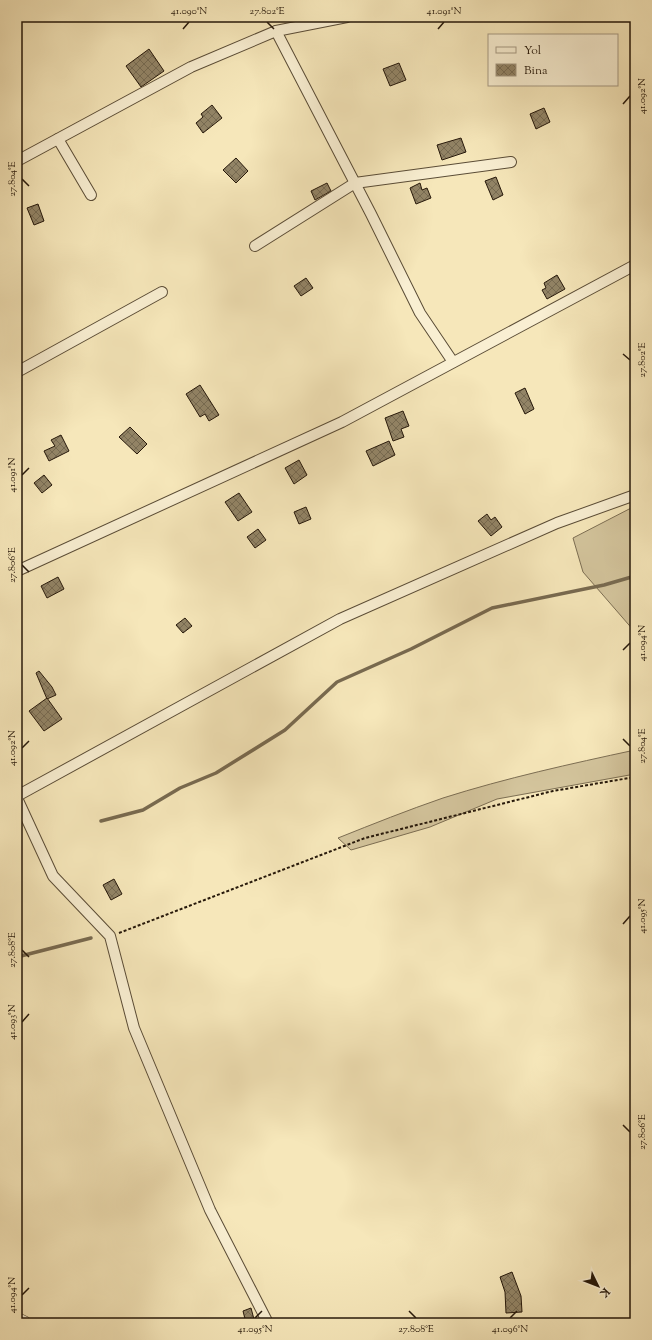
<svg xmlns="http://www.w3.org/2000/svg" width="652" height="1340" font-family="'Sorts Mill Goudy',serif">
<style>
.grass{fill:#d3c49c;stroke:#7c6e53}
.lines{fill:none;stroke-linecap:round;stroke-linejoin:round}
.stream{stroke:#786a50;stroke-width:3.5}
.building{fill:url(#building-cross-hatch);stroke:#26180a}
.minor-casing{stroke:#5a4c36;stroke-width:12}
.tertiary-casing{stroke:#5a4c36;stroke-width:14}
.path{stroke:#26180a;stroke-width:2;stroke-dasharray:3 2;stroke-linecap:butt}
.minor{stroke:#f9efd2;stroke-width:10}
.tertiary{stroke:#f9efd2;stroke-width:13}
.ticks{fill:none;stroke:#26180a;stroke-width:1.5}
.neatline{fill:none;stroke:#26180a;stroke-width:1.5}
.ticks-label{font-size:10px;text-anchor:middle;fill:#26180a}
</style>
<defs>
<pattern id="building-cross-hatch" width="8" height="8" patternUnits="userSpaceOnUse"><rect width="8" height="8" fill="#928466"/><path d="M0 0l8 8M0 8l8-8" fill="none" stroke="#776b52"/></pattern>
</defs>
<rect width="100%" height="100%" fill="#f6e7ba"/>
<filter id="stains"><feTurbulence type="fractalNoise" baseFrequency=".005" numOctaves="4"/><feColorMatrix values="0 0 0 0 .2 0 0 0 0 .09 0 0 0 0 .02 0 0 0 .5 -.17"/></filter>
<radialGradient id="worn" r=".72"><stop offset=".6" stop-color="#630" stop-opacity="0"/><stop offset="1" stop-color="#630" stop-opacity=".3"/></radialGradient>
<g class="grass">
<polygon points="635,506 635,632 583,572 573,538"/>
<path d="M635,750V774L497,799L430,827L351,850L338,838C373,824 408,810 443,798C506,778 570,764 635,750Z"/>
</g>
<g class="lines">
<g class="stream">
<polyline points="101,821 143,810 180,788 216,773 285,730 337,682 411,649 492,608 604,585 635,576"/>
<polyline points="17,957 91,938"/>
</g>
</g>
<g class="building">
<polygon points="149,49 164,71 141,87 126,66"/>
<polygon points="399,63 406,80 390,86 383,69"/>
<polygon points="212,105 222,118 203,133 196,123 203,117 201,114"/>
<polygon points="544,108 550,122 536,129 530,114"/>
<polygon points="461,138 466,152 442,160 437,145"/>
<polygon points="236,158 248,171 236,183 223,170"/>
<polygon points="496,177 503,195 493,200 485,181"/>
<polygon points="327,183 331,191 315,200 311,191"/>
<polygon points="420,183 422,190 427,188 431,198 416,204 410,188"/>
<polygon points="38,204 44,221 34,225 27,208"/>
<polygon points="557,275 565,289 547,299 542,290 546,288 544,283"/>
<polygon points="306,278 313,288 301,296 294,286"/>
<polygon points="200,385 219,415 209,421 205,414 200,417 186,394"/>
<polygon points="525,388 534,409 525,414 515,393"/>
<polygon points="403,411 409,426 401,429 404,437 393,441 385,418"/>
<polygon points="130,427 147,444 137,454 119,437"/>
<polygon points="61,435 69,451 49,461 44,451 55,446 51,440"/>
<polygon points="389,441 395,455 373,466 366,451"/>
<polygon points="299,460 307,475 294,484 285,468"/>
<polygon points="44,475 52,485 42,493 34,483"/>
<polygon points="239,493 252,512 238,521 225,502"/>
<polygon points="306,507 311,519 299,524 294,512"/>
<polygon points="487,514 491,520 495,517 502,527 491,536 478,521"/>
<polygon points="258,529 266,540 255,548 247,537"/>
<polygon points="58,577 64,589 47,598 41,586"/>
<polygon points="185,618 192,626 183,633 176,625"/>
<polygon points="39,671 52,687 56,695 47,699 36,673"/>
<polygon points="47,698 62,719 44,731 29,711"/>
<polygon points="114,879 122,894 111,900 103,885"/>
<polygon points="512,1272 521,1296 522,1312 506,1313 505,1292 500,1277"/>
<polygon points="251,1308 255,1323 246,1323 243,1311"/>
</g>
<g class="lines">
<defs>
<g id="minor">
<polyline points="276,31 371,214 420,313 453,362"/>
<polyline points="58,139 91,195"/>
<polyline points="17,161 191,67 276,31 347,17"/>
<polyline points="255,246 355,183 511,162"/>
<polyline points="17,372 162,292"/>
<polyline points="17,571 342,422 635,265"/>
<polyline points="17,796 340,619 557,523 635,495"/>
<polyline points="17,798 53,876 110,936 134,1028 210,1210 268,1323"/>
</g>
<polyline id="tertiary" points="17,1319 25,1323"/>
</defs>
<use href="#minor" class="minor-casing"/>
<use href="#tertiary" class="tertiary-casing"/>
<polyline class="path" points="119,933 365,838 553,791 635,777"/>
<use href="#minor" class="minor"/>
<use href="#tertiary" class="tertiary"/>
</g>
<path class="ticks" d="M267,22L274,29M183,29L189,22M438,29L444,22M623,104L630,96M22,179L29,186M623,354L630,360M22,475L29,468M22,565L29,572M623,650L630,643M623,739L630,746M22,748L29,741M623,924L630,916M22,950L29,957M22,1022L29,1014M623,1125L630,1132M22,1295L29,1288M409,1311L416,1318M255,1318L262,1311M510,1318L517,1311"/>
<rect width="652" height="1340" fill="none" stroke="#f6e7ba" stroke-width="44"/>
<rect x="488" y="34" width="130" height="52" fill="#f9efd2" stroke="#a59982"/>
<rect x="496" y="47" width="20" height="6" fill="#f9efd2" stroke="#a59982"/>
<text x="524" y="54" font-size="12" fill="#26180a">Yol</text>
<rect x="496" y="64" width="20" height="12" fill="url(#building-cross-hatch)" stroke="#a59982"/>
<text x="524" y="74" font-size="12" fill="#26180a">Bina</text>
<g transform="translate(598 1286) rotate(133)" stroke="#f9efd2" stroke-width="3" paint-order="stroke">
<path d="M0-3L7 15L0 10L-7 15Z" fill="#26180a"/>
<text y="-6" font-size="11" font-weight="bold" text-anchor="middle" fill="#26180a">K</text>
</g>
<rect x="22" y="22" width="608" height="1296" class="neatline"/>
<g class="ticks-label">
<text x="189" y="14">41.090°N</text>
<text x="267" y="14">27.802°E</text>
<text x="444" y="14">41.091°N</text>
<text transform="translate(641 96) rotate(-90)" y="4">41.092°N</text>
<text transform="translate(11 179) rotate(-90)" y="4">27.804°E</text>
<text transform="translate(641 360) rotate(-90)" y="4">27.802°E</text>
<text transform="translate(11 475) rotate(-90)" y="4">41.091°N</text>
<text transform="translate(11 565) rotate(-90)" y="4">27.806°E</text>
<text transform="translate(641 643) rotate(-90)" y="4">41.094°N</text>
<text transform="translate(641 746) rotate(-90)" y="4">27.804°E</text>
<text transform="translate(11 748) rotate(-90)" y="4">41.092°N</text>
<text transform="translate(641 916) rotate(-90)" y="4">41.095°N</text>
<text transform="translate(11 950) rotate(-90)" y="4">27.808°E</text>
<text transform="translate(11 1022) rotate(-90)" y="4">41.093°N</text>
<text transform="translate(641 1132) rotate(-90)" y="4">27.806°E</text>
<text transform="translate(11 1295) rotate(-90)" y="4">41.094°N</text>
<text x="255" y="1332">41.095°N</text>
<text x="416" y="1332">27.808°E</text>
<text x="510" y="1332">41.096°N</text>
</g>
<rect width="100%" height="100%" filter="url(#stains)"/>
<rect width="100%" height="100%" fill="url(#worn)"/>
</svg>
